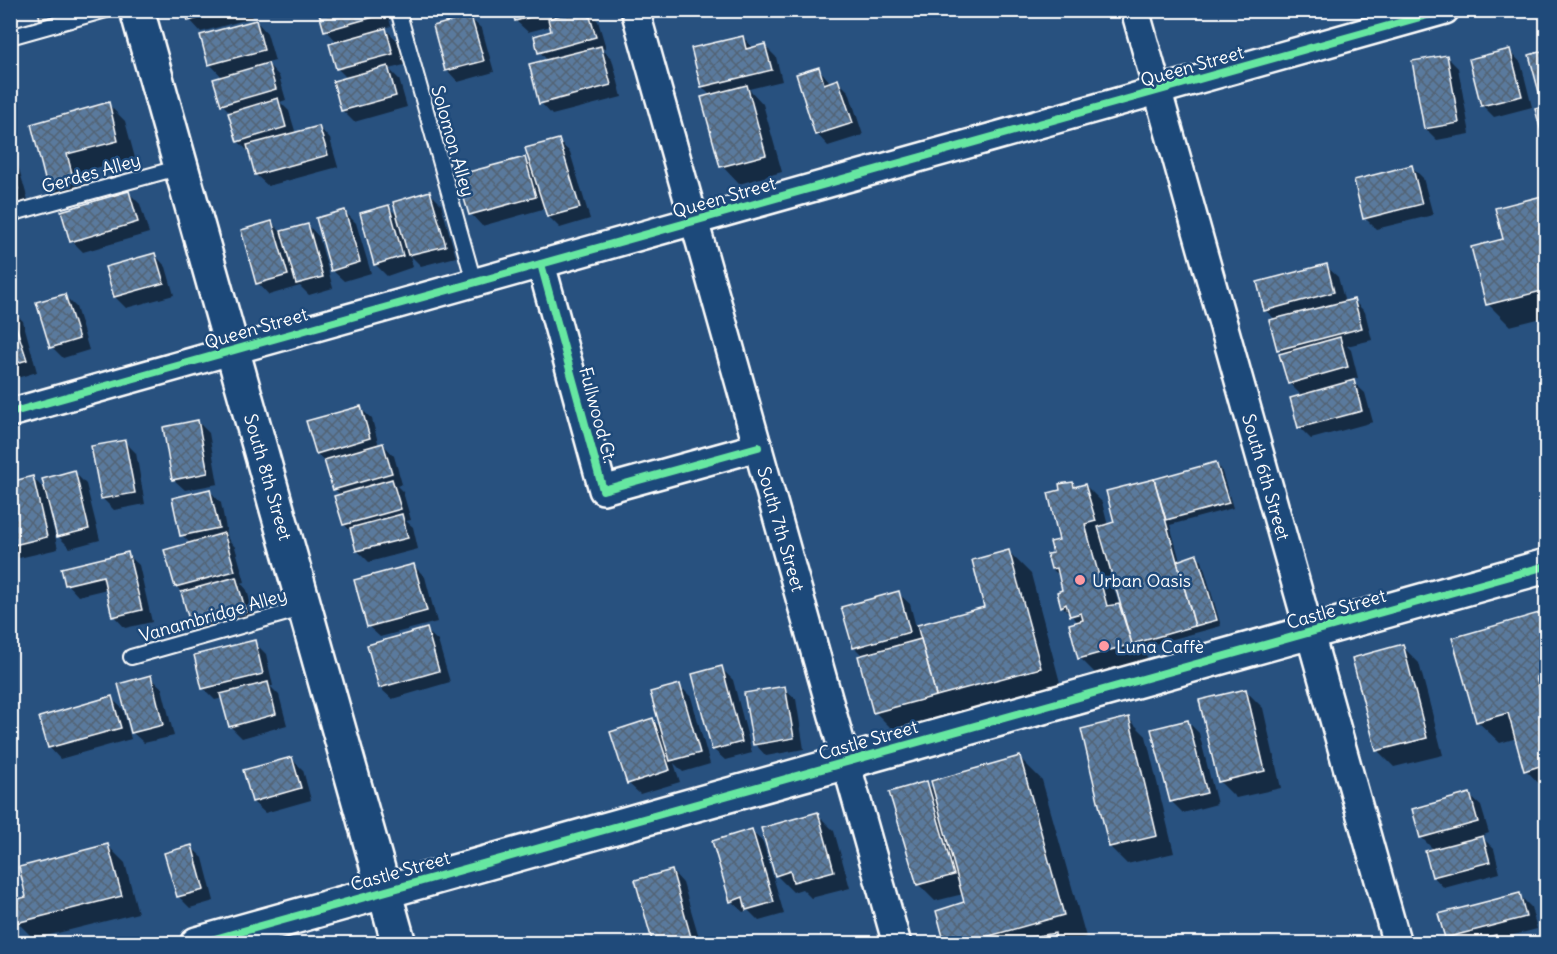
<svg xmlns="http://www.w3.org/2000/svg" width="1557" height="954" font-family="Delius,sans-serif">
<style>
.shadow{fill:#0007;fill-rule:evenodd}
.building{fill:url(#building-cross-hatch);stroke:#fff;stroke-width:1.5}
.lines{fill:none;stroke-linecap:round;stroke-linejoin:round}
.service-casing{stroke:#fff;stroke-width:18}
.minor-casing{stroke:#fff;stroke-width:32}
.tertiary-casing{stroke:#fff;stroke-width:38}
.service{stroke:#1f4a7a;stroke-width:14}
.minor{stroke:#1f4a7a;stroke-width:27}
.tertiary{stroke:#1f4a7a;stroke-width:33}
.cycleway-casing{stroke:#1f4a7a;stroke-width:11}
.cycleway{stroke:#66e7a1;stroke-width:8}
.poi-dot{fill:#ff9aa2;stroke:#1f4a7a;stroke-width:2}
.labels{text-anchor:middle;dominant-baseline:central;stroke-width:5;stroke-linejoin:round;paint-order:stroke}
.street-label{font-size:18px;fill:#fff;stroke:#1f4a7a}
.poi-label{font-size:18px;fill:#fff;stroke:#1f4a7a;text-anchor:start}
</style>
<defs>
<pattern id="building-cross-hatch" width="8" height="8" patternUnits="userSpaceOnUse" patternTransform="scale(1.5)"><rect width="8" height="8" fill="#5a7a9d"/><path d="M0 0l8 8M0 8l8-8" fill="none" stroke="#536374"/></pattern>
</defs>
<rect width="100%" height="100%" fill="#28517f"/>
<filter id="ink" filterUnits="userSpaceOnUse"><feTurbulence type="fractalNoise" baseFrequency=".0167" numOctaves="2"/><feDisplacementMap in="SourceGraphic" scale="12" xChannelSelector="R" yChannelSelector="G"/><feConvolveMatrix kernelMatrix="1 2 1 2 8 2 1 2 1" color-interpolation-filters="sRGB"/></filter>
<g filter="url(#ink)">
<g class="shadow">
<polygon points="10,10 15,10 21,31 10,34"/>
<polygon points="39,10 99,10 53,31 42,19"/>
<polygon points="187,10 250,10 252,18 201,32 190,20"/>
<polygon points="320,10 387,10 391,26 384,28 398,41 404,65 389,69 399,79 407,107 354,122 342,110 347,78 337,68 338,43 326,30"/>
<polygon points="514,10 594,10 595,14 592,15 598,21 606,48 602,49 612,59 622,97 552,115 541,103 548,61 540,52 553,32 551,26 528,32 516,21"/>
<polygon points="470,18 482,29 494,72 458,82 447,70"/>
<polygon points="256,21 267,33 275,61 267,63 279,76 286,100 280,102 289,111 296,134 319,127 330,139 338,167 268,186 256,175 250,153 238,141 231,113 222,104 223,78 210,64"/>
<polygon points="743,37 754,49 765,46 776,57 782,81 749,89 763,104 782,172 739,184 722,166 711,96 702,87"/>
<polygon points="1510,51 1521,63 1532,107 1494,117 1482,105"/>
<polygon points="1546,52 1546,101 1541,95 1531,56"/>
<polygon points="1447,57 1458,68 1470,134 1437,140 1426,129 1414,63"/>
<polygon points="818,68 831,83 838,81 849,92 863,135 828,146 817,134"/>
<polygon points="108,104 125,121 135,158 84,171 90,197 65,203 48,186 33,126"/>
<polygon points="558,141 570,152 590,219 560,228 548,216 546,208 482,226 471,214 525,159 533,167"/>
<polygon points="10,151 15,155 28,200 10,205"/>
<polygon points="1412,167 1423,178 1433,215 1376,229 1365,218"/>
<polygon points="129,193 140,204 149,233 83,252 72,241"/>
<polygon points="430,193 441,204 456,257 421,266 410,255 413,267 387,276 376,265 361,214 388,207 399,217"/>
<polygon points="1546,196 1546,317 1510,326 1488,304 1504,240 1497,209"/>
<polygon points="344,211 356,223 371,273 344,281 332,270"/>
<polygon points="272,223 281,232 308,225 319,237 333,288 309,295 300,286 269,295 258,283"/>
<polygon points="155,255 166,267 174,295 126,308 115,297"/>
<polygon points="1326,266 1338,277 1345,303 1354,301 1365,312 1372,340 1347,346 1351,350 1358,378 1351,380 1365,393 1373,422 1311,439 1299,427 1302,396 1289,383 1283,354 1278,349 1276,320 1265,310"/>
<polygon points="64,295 76,307 89,350 63,358 52,347"/>
<polygon points="11,310 23,321 37,372 17,378 10,371"/>
<polygon points="360,408 372,419 379,446 383,444 394,456 402,484 397,486 403,492 411,520 406,521 413,527 418,549 369,562 358,551 353,534 344,524 341,495 334,489 327,463 317,454"/>
<polygon points="198,422 209,433 218,484 185,490 173,479"/>
<polygon points="125,442 136,453 145,504 114,510 102,498"/>
<path d="M1216,464L1221,469L1233,508L1170,525L1180,561L1197,556L1202,561L1221,626L1144,647L1148,661L1097,675L1080,658L1079,623L1062,606L1064,591L1061,577L1052,569L1054,554L1061,541L1062,492L1073,483L1077,487L1085,485L1102,502L1108,526L1116,523L1107,492ZM1112,569L1124,610L1119,605L1109,570Z"/>
<polygon points="74,472 86,484 100,540 70,548 58,536 52,512 50,513 58,549 19,558 10,549 10,483 33,478 47,492"/>
<polygon points="210,491 221,503 228,539 235,547 245,582 241,583 247,590 256,623 204,637 192,626 183,593 176,586 191,544 182,535"/>
<polygon points="1009,552 1031,574 1062,690 959,718 954,713 892,729 875,712 863,656 854,647 898,593 910,604 916,627 986,608"/>
<polygon points="127,554 139,565 152,622 125,628 114,616 107,589 78,596 67,584"/>
<polygon points="414,566 425,577 437,622 380,637 368,626"/>
<polygon points="1546,612 1546,791 1526,770 1517,738 1500,743 1477,721 1454,639"/>
<polygon points="426,630 438,641 450,682 392,699 380,688"/>
<polygon points="254,642 266,654 273,686 270,686 279,695 287,725 242,738 230,726 223,698 215,700 203,688"/>
<polygon points="1402,646 1419,663 1443,755 1394,767 1377,750"/>
<polygon points="721,668 733,680 752,753 725,760 713,749"/>
<polygon points="150,677 162,688 174,736 144,743 132,732"/>
<polygon points="679,685 691,697 710,764 683,772 674,763 680,782 640,794 628,783 653,720 663,730"/>
<polygon points="784,688 796,699 804,749 766,756 755,744"/>
<polygon points="1246,691 1263,708 1281,788 1236,798 1219,781"/>
<polygon points="111,698 123,709 131,739 60,759 49,747"/>
<polygon points="1129,719 1146,736 1174,853 1127,864 1110,847"/>
<polygon points="1188,722 1199,733 1217,804 1183,813 1171,801"/>
<polygon points="1020,758 1042,780 1086,937 1063,944 947,944 966,903 963,894 935,901 918,884 926,782 935,791"/>
<polygon points="292,759 303,770 311,800 265,813 253,802 245,772"/>
<polygon points="1469,795 1481,806 1489,833 1481,836 1494,849 1500,873 1444,888 1433,876 1434,850 1421,837"/>
<polygon points="817,814 834,831 850,888 811,898 802,889 793,892 776,875"/>
<polygon points="751,831 763,842 784,914 759,921 748,910 743,912 731,901"/>
<polygon points="108,846 125,863 138,913 34,939 17,922 28,898"/>
<polygon points="191,847 203,858 214,901 190,908 178,896"/>
<polygon points="672,871 683,883 701,944 655,944"/>
<polygon points="1519,895 1531,907 1537,929 1498,939 1503,944 1452,944 1446,937"/>
</g>
<g class="building">
<polygon points="38,10 73,10 40,20"/>
<polygon points="185,10 228,10 188,21"/>
<polygon points="318,10 380,10 381,15 324,31"/>
<polygon points="512,10 556,10 515,21"/>
<polygon points="577,10 588,10 596,37 538,53 534,36 551,31 548,19"/>
<polygon points="471,16 484,61 445,71 433,26"/>
<polygon points="256,20 264,50 208,65 200,35"/>
<polygon points="386,28 393,54 336,69 329,44"/>
<polygon points="743,36 746,49 765,44 772,70 701,87 691,48"/>
<polygon points="601,46 611,85 539,104 529,64"/>
<polygon points="1510,49 1522,96 1481,106 1469,59"/>
<polygon points="1546,50 1546,94 1540,96 1529,55"/>
<polygon points="1447,55 1459,123 1424,129 1412,61"/>
<polygon points="268,63 276,89 221,105 213,79"/>
<polygon points="388,66 396,96 341,111 333,81"/>
<polygon points="819,67 824,84 838,79 853,123 815,135 796,74"/>
<polygon points="747,85 766,155 720,167 701,97"/>
<polygon points="278,98 286,127 237,142 228,113"/>
<polygon points="109,102 118,141 67,154 74,181 47,187 31,124"/>
<polygon points="1546,106 1546,142 1544,142 1535,109"/>
<polygon points="319,126 328,155 255,175 247,145"/>
<polygon points="559,139 580,208 547,217 525,148"/>
<polygon points="525,157 536,197 469,215 457,175"/>
<polygon points="10,164 18,189 10,191"/>
<polygon points="1412,165 1422,204 1363,219 1354,180"/>
<polygon points="129,191 138,222 70,242 61,211"/>
<polygon points="430,191 446,246 408,255 393,202"/>
<polygon points="1546,195 1546,290 1486,305 1471,247 1503,239 1495,208"/>
<polygon points="389,205 403,256 374,265 360,213"/>
<polygon points="345,210 360,262 331,271 316,218"/>
<polygon points="272,221 288,275 256,284 241,230"/>
<polygon points="308,224 323,277 296,284 281,231"/>
<polygon points="155,253 164,283 114,297 105,267"/>
<polygon points="1327,264 1334,292 1264,311 1257,282"/>
<polygon points="65,294 79,339 50,348 36,302"/>
<polygon points="1354,299 1362,328 1277,350 1269,320"/>
<polygon points="10,308 27,360 10,365"/>
<polygon points="1340,337 1348,367 1288,384 1279,354"/>
<polygon points="1354,380 1362,411 1298,428 1290,398"/>
<polygon points="361,406 370,438 316,454 306,421"/>
<polygon points="198,420 208,473 172,480 163,427"/>
<polygon points="125,440 135,493 101,499 91,446"/>
<polygon points="383,443 392,473 333,490 324,460"/>
<polygon points="1216,462 1229,503 1166,520 1154,479"/>
<polygon points="75,470 89,529 57,537 42,479"/>
<polygon points="33,476 47,537 10,546 10,482"/>
<polygon points="392,479 401,509 343,525 334,496"/>
<polygon points="1154,479 1195,626 1132,644 1098,527 1114,522 1106,491"/>
<polygon points="1073,482 1074,487 1085,484 1096,521 1085,524 1107,606 1119,604 1132,644 1078,659 1069,624 1083,620 1081,613 1070,616 1066,604 1061,607 1057,592 1062,590 1057,568 1051,569 1047,554 1053,553 1050,542 1059,540 1048,493 1060,490 1059,484"/>
<polygon points="210,489 219,528 180,536 172,498"/>
<polygon points="402,514 408,538 356,551 350,528"/>
<polygon points="224,533 235,571 175,587 164,550"/>
<polygon points="1009,550 1041,668 936,696 917,625 984,607 972,560"/>
<polygon points="128,552 142,610 112,617 103,576 65,585 61,568"/>
<polygon points="1197,554 1217,620 1195,626 1177,561"/>
<polygon points="414,564 427,611 367,627 354,580"/>
<polygon points="236,577 246,612 191,627 181,592"/>
<polygon points="899,591 910,632 853,648 841,607"/>
<polygon points="1546,611 1546,674 1536,677 1546,714 1546,764 1524,771 1508,713 1476,722 1452,638"/>
<polygon points="427,628 439,671 379,688 367,645"/>
<polygon points="921,639 936,696 873,713 858,656"/>
<polygon points="255,640 263,674 202,689 194,655"/>
<polygon points="1403,644 1427,738 1376,751 1352,658"/>
<polygon points="722,666 742,742 712,750 692,674"/>
<polygon points="151,675 163,725 131,733 118,684"/>
<polygon points="268,682 276,714 229,727 220,694"/>
<polygon points="680,684 700,753 670,761 650,692"/>
<polygon points="785,686 794,738 753,745 744,693"/>
<polygon points="1246,689 1265,771 1218,782 1199,700"/>
<polygon points="112,696 121,728 48,748 39,717"/>
<polygon points="1129,717 1157,836 1109,847 1081,729"/>
<polygon points="653,718 670,770 627,784 610,732"/>
<polygon points="1188,720 1207,793 1170,802 1151,729"/>
<polygon points="1020,756 1064,915 961,944 945,944 936,911 964,902 931,781"/>
<polygon points="292,757 301,788 252,802 243,770"/>
<polygon points="927,781 954,875 917,885 889,792"/>
<polygon points="1470,793 1478,822 1420,838 1412,809"/>
<polygon points="818,812 834,871 793,882 790,871 775,876 761,828"/>
<polygon points="752,829 774,902 746,910 743,897 730,902 712,841"/>
<polygon points="1483,836 1490,862 1432,877 1425,851"/>
<polygon points="108,844 122,896 16,923 10,901 26,897 19,867"/>
<polygon points="192,845 204,890 177,897 164,853"/>
<polygon points="672,870 693,944 653,944 635,880"/>
<polygon points="1520,893 1526,917 1445,938 1438,914"/>
<polygon points="1055,933 1056,944 1020,944 1019,939"/>
<polygon points="1496,935 1498,944 1457,944"/>
</g>
<g class="lines">
<defs>
<g id="service">
<polyline points="398,10 474,282"/>
<polyline points="10,37 106,10"/>
<polyline points="10,214 181,167"/>
<polyline points="131,657 305,608"/>
</g>
<g id="minor">
<polyline points="635,10 897,944"/>
<polyline points="1135,10 1397,944"/>
<polyline points="541,264 603,490 758,447"/>
<polyline points="10,413 1445,10"/>
</g>
<g id="tertiary">
<polyline points="137,10 399,944"/>
<polyline points="197,944 1546,566"/>
</g>
</defs>
<use href="#service" class="service-casing"/>
<use href="#minor" class="minor-casing"/>
<use href="#tertiary" class="tertiary-casing"/>
<use href="#service" class="service"/>
<use href="#minor" class="minor"/>
<use href="#tertiary" class="tertiary"/>
<defs>
<g id="cycleway">
<polyline points="541,264 603,490 758,447"/>
<polyline points="10,413 1445,10"/>
<polyline points="197,944 1546,566"/>
</g>
</defs>
<use href="#cycleway" class="cycleway-casing"/>
<use href="#cycleway" class="cycleway"/>
</g>
</g>
<g class="poi-dot">
<circle cx="1080" cy="580" r="6"/>
<circle cx="1104" cy="646" r="6"/>
</g>
<g class="labels">
<g class="street-label">
<text transform="translate(1192 66) rotate(-16)">Queen Street</text>
<text transform="translate(453 141) rotate(74)">Solomon Alley</text>
<text transform="translate(91 173) rotate(-16)">Gerdes Alley</text>
<text transform="translate(724 197) rotate(-16)">Queen Street</text>
<text transform="translate(256 328) rotate(-16)">Queen Street</text>
<text transform="translate(598 415) rotate(75)">Fullwood Ct.</text>
<text transform="translate(268 477) rotate(74)">South 8th Street</text>
<text transform="translate(1266 477) rotate(74)">South 6th Street</text>
<text transform="translate(781 529) rotate(74)">South 7th Street</text>
<text transform="translate(1336 609) rotate(-16)">Castle Street</text>
<text transform="translate(213 615) rotate(-16)">Vanambridge Alley</text>
<text transform="translate(868 740) rotate(-16)">Castle Street</text>
<text transform="translate(400 871) rotate(-16)">Castle Street</text>
</g>
<g class="poi-label">
<text x="1092" y="580">Urban Oasis</text>
<text x="1116" y="646">Luna Caffè</text>
</g>
</g>
<rect width="1557" height="954" fill="none" stroke="#1f4a7a" stroke-width="36"/>
<rect x="18" y="18" width="1521" height="918" fill="none" stroke="#fff" stroke-width="2" filter="url(#ink)"/>
</svg>
